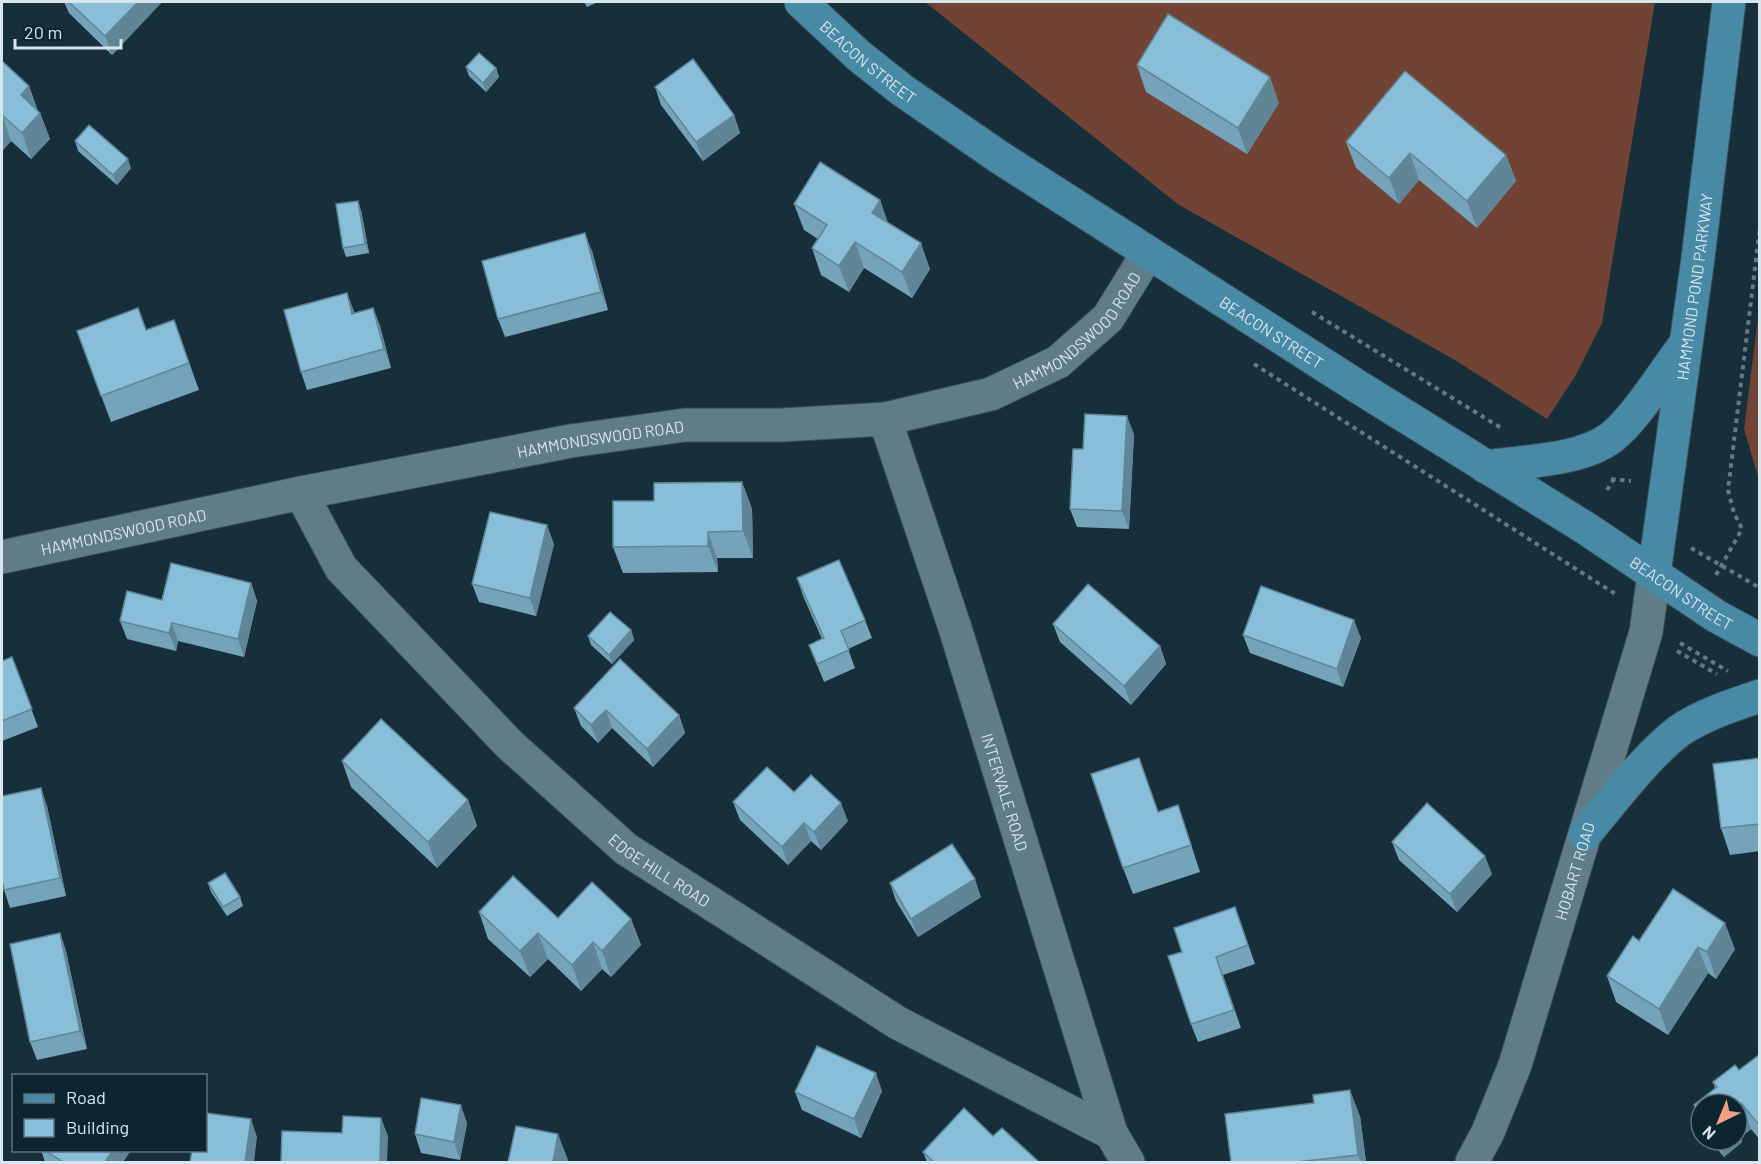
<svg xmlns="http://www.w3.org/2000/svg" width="1761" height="1164" font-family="Barlow,sans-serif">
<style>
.forest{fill:#704335}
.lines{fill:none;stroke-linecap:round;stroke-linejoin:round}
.minor-casing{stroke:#384d56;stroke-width:35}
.primary-casing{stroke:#384d56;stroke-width:35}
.path{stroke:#647983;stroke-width:4;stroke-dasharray:4.5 4.5;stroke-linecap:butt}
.minor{stroke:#617c89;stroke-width:33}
.primary{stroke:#488aa6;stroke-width:33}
.wall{fill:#75a3b9}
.shaded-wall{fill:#5f8596}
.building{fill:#88bed7;stroke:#5f8596;stroke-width:1.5}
.labels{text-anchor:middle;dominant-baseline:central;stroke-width:6;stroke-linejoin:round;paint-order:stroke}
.street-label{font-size:16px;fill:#d7e6ed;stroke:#0c2530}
</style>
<rect width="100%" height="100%" fill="#162f3a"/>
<g class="forest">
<polygon points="925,2 1655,2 1602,323 1576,375 1547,419 1455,360 1179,205"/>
<polygon points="1759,310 1760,480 1759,480 1744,429"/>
</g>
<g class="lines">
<defs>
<g id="minor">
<path id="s1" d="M885,419L955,628L1111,1133L1128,1162"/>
<path id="s2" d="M301,493L341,568L510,745L626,849L898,1023L1111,1133"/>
<path id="s3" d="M2,557L301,493L571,441L685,425H782L885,419L991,394L1058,362L1108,318L1148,253"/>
<path id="s4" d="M1472,1162L1488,1132L1515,1065L1646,632L1654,574"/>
</g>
<g id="primary">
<path id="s5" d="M801,2L859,56L902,90L999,157L1360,388L1587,529L1716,616L1760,640"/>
<path d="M1486,467C1524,461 1581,461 1612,437C1636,418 1664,372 1684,346"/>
<path id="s6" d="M1654,574L1698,258L1729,2"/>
<path d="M1585,834C1613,801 1645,757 1679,731C1702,715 1733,705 1760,696"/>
</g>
</defs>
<use href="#minor" class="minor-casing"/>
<use href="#primary" class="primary-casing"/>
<g class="path">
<polyline points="1312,312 1503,429"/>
<polyline points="1254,364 1617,595"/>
<polyline points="1611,479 1631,481"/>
<polyline points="1607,490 1614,479"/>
<polyline points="1691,548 1760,588"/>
<polyline points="1716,575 1742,529 1734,513 1728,490 1760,227"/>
<polyline points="1680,643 1728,671"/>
<polyline points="1677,651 1717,674"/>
</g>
<use href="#minor" class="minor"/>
<use href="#primary" class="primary"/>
</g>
<g class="wall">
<polygon points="64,2 162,2 112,55 69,13"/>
<polygon points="584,2 598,2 587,7"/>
<polygon points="2,61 29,86 38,111 40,113 50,139 31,159 11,141 2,151"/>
<polygon points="1137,65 1279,103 1247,154 1146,92"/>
<polygon points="466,67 496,68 499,77 486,92 469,76"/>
<polygon points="655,87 734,115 740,133 703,161 661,105"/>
<polygon points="75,141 131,168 117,185 78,151"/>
<polygon points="1346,142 1506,155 1516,181 1477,228 1419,180 1399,204 1356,168"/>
<polygon points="880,200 888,223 930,269 912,298 864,268 849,292 821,275 812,248 818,239 804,230 794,204"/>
<polygon points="361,210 369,253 346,257 343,248"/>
<polygon points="592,251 608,310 505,337 498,319"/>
<polygon points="373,308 380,326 391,368 307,390 301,372 354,313"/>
<polygon points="174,320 199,390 111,422 77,331 146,330"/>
<polygon points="1134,434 1129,529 1077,527 1070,509 1083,449"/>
<polygon points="742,482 752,509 753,558 717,558 718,572 623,573 613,547 654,501"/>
<polygon points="554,544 536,616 479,602 472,584"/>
<polygon points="797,578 865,620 872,638 848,649 855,668 824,682 809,645 822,639 803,596"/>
<polygon points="251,583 257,601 244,657 178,641 176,651 127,639 120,621 162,600"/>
<polygon points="1053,624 1160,646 1166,664 1131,705 1060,642"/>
<polygon points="631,630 634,640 612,664 591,645 588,636"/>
<polygon points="1243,635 1361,638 1343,687 1250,653"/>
<polygon points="12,657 38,727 2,741 2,661"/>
<polygon points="574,708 679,715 685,733 653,767 612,728 598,743 581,726"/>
<polygon points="1760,758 1760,851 1730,855 1721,828"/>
<polygon points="342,761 468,800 477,826 437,868 351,787"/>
<polygon points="794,792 848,821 821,850 811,841 788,865 740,820 733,802"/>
<polygon points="47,806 66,896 10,908 4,890"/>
<polygon points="1158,812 1187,832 1200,872 1133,894 1123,868"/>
<polygon points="1392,842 1492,874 1457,912 1399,860"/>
<polygon points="208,883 240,897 243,906 227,916 211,892"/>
<polygon points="890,883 981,897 918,937 896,901"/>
<polygon points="1235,907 1255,964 1223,975 1241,1028 1198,1042 1191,1024 1182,952"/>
<polygon points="479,912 558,918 631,919 641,945 611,977 602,969 581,991 548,959 530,977 488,939"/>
<polygon points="60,933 66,951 87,1049 37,1060 30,1042"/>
<polygon points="1639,941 1735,949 1716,979 1708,973 1668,1035 1616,1002 1607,976"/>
<polygon points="1760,1055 1760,1140 1751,1129 1741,1137 1742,1142 1724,1157 1710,1140 1737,1140 1701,1104 1701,1126 1694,1105 1715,1088 1713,1082 1739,1070"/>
<polygon points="882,1091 861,1138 802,1110 795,1092"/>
<polygon points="1360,1116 1366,1162 1231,1162"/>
<polygon points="467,1123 460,1160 421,1153 415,1134"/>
<polygon points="993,1136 1039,1162 927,1162 923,1152"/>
<polygon points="41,1150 131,1150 123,1162 45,1162"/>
</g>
<g class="shaded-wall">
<polygon points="138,2 162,2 112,55 105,36"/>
<polygon points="496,68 499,77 486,92 483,83"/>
<polygon points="1270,77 1279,103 1247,154 1238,128"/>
<polygon points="29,86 38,112 21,95"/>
<polygon points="40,113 50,139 31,159 22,133"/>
<polygon points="2,114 11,141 2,151"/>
<polygon points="734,115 740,133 703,161 696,142"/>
<polygon points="1410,153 1419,180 1399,204 1389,178"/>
<polygon points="1506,155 1516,181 1477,228 1467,201"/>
<polygon points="128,159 131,168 117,185 113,175"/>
<polygon points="880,200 889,226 872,213"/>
<polygon points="358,201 361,210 369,253 365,244"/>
<polygon points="585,233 592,251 608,310 601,292"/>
<polygon points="855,242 864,268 849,292 839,266"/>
<polygon points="921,243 930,269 912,298 902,272"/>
<polygon points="347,293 354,311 359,332 352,314"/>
<polygon points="373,308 380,326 391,368 384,349"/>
<polygon points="1127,416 1134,434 1129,529 1122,511"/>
<polygon points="742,482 752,509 753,558 743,531"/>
<polygon points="547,525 554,544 536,616 530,598"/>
<polygon points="708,532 717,558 718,572 708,546"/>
<polygon points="251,583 257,601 244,657 238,639"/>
<polygon points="1354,620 1361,638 1343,687 1337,669"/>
<polygon points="172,623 178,641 176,651 169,633"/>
<polygon points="631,630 634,640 612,664 609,655"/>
<polygon points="1160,646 1166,664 1131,705 1124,686"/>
<polygon points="606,710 612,728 598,743 591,725"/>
<polygon points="679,715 685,733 653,767 647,749"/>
<polygon points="41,788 47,806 66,896 60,878"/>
<polygon points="468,800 477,826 437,868 428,842"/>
<polygon points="841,803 848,821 821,850 814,832"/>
<polygon points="804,823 811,841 788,865 782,847"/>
<polygon points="1485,856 1492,874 1457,912 1450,894"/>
<polygon points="975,879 981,897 918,937 911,919"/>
<polygon points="631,919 641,945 611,977 602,951"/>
<polygon points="1725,923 1735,949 1716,979 1707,952"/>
<polygon points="60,933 66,951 87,1049 80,1031"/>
<polygon points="538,933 548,959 530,977 520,951"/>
<polygon points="593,942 602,969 581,991 572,965"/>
<polygon points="1698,947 1708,973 1668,1035 1659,1009"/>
<polygon points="876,1073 882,1091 861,1138 854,1119"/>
<polygon points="1350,1090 1360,1116 1366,1162 1361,1162 1358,1155"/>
<polygon points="1741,1103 1751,1129 1741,1137 1742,1142 1724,1157 1717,1140 1737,1140 1737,1106"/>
<polygon points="461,1105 467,1123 460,1160 454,1142"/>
<polygon points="381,1118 388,1136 387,1162 380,1162"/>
<polygon points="251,1119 257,1137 254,1162 245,1162"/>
<polygon points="558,1134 568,1160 568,1162 553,1162"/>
<polygon points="113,1150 131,1150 123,1162 105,1162"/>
</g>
<g class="building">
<polygon points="69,2 138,2 105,36"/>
<polygon points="1168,14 1270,77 1238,128 1137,65"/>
<polygon points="479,53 496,68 483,83 466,67"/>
<polygon points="693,59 734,115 696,142 655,87"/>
<polygon points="2,61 29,86 21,95 40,113 22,133 2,115"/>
<polygon points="1405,71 1506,155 1467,201 1410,153 1389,178 1346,142"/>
<polygon points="89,125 128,159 113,175 75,141"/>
<polygon points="820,162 880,200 872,213 921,243 902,272 855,242 839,266 812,248 827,225 794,204"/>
<polygon points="358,201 365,244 343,248 336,204"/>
<polygon points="585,233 601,292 498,319 482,261"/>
<polygon points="347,293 352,314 373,308 384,349 301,372 284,310"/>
<polygon points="138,308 146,330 174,320 189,363 101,396 77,331"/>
<polygon points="1085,414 1127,416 1122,511 1070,509 1073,449 1083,449"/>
<polygon points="742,482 743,531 708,532 708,546 613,547 613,501 654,501 654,483"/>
<polygon points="490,512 547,525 530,598 472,584"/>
<polygon points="839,560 865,620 841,631 849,650 817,664 809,645 824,638 797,578"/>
<polygon points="171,563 251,583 238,639 172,623 169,633 120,621 127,591 162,600"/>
<polygon points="1088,584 1160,646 1124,686 1053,624"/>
<polygon points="1261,586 1354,620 1337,669 1243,635"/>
<polygon points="610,612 631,630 609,655 588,636"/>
<polygon points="12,657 32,709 2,721 2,661"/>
<polygon points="620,659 679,715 647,749 606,710 591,725 574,708"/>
<polygon points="381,719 468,800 428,842 342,761"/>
<polygon points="1139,758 1158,812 1178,805 1191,845 1123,868 1091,774"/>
<polygon points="1760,758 1760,824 1721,828 1713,764"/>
<polygon points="767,767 794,792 811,775 841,803 814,832 804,823 782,847 733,802"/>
<polygon points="41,788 60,878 4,890 2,880 2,796"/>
<polygon points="1427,803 1485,856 1450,894 1392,842"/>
<polygon points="952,844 975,879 911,919 890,883"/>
<polygon points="225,873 240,897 223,907 208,883"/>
<polygon points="513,876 558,918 592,882 631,919 602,951 593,942 572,965 538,933 520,951 479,912"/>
<polygon points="1673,889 1725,923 1707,952 1698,947 1659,1009 1607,976 1633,936 1639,941"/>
<polygon points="1235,907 1248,945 1216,957 1234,1010 1191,1024 1168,956 1182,952 1174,928"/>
<polygon points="60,933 80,1031 30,1042 10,944"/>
<polygon points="817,1046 876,1073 854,1119 795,1092"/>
<polygon points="1759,1055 1760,1126 1741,1103 1737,1106 1737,1104 1701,1104 1701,1115 1694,1105 1717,1087 1713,1082 1735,1065 1739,1070"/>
<polygon points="1350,1090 1358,1155 1297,1162 1231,1162 1225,1114 1314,1103 1313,1095"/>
<polygon points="421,1098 461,1105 454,1142 415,1134"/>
<polygon points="964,1108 993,1136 1002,1128 1039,1162 934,1162 923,1152"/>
<polygon points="206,1113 251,1119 245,1162 190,1162 192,1150 206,1150"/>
<polygon points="343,1116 381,1118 380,1162 281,1162 282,1131 342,1133"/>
<polygon points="516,1126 558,1134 553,1162 508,1162"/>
<polygon points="45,1150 113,1150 105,1162 63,1162"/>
</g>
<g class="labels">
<g class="street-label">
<text stroke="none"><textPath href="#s5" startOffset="90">BEACON STREET</textPath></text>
<text stroke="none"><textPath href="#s6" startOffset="290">HAMMOND POND PARKWAY</textPath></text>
<text stroke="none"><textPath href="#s3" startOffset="1114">HAMMONDSWOOD ROAD</textPath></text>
<text stroke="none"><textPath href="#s5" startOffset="576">BEACON STREET</textPath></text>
<text stroke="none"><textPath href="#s3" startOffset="610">HAMMONDSWOOD ROAD</textPath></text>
<text stroke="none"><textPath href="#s3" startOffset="124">HAMMONDSWOOD ROAD</textPath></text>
<text stroke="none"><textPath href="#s5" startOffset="1062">BEACON STREET</textPath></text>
<text stroke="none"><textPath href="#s1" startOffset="392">INTERVALE ROAD</textPath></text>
<text stroke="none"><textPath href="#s2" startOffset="525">EDGE HILL ROAD</textPath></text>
<text stroke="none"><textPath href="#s4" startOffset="309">HOBART ROAD</textPath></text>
</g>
</g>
<rect width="1761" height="1164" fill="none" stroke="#d7e6ed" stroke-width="6"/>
<rect x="12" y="1074" width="195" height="78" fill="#0c2530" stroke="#5d727c" stroke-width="1.5"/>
<rect x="24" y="1094" width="30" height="9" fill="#488aa6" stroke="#5d727c" stroke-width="1.5"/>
<text x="66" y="1104" font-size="18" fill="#d7e6ed">Road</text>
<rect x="24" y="1119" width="30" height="18" fill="#88bed7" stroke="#5d727c" stroke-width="1.5"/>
<text x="66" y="1134" font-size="18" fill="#d7e6ed">Building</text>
<g transform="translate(1719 1122) rotate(223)"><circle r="28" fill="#0c2530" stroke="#5d727c" stroke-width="1.5"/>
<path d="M0-4.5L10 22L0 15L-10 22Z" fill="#f39f85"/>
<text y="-9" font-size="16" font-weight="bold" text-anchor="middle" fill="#d7e6ed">N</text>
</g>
<path d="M15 39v9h106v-9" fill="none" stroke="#d7e6ed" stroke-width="3"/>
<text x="24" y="39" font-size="18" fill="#d7e6ed" stroke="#0c2530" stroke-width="4.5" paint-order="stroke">20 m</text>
</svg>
